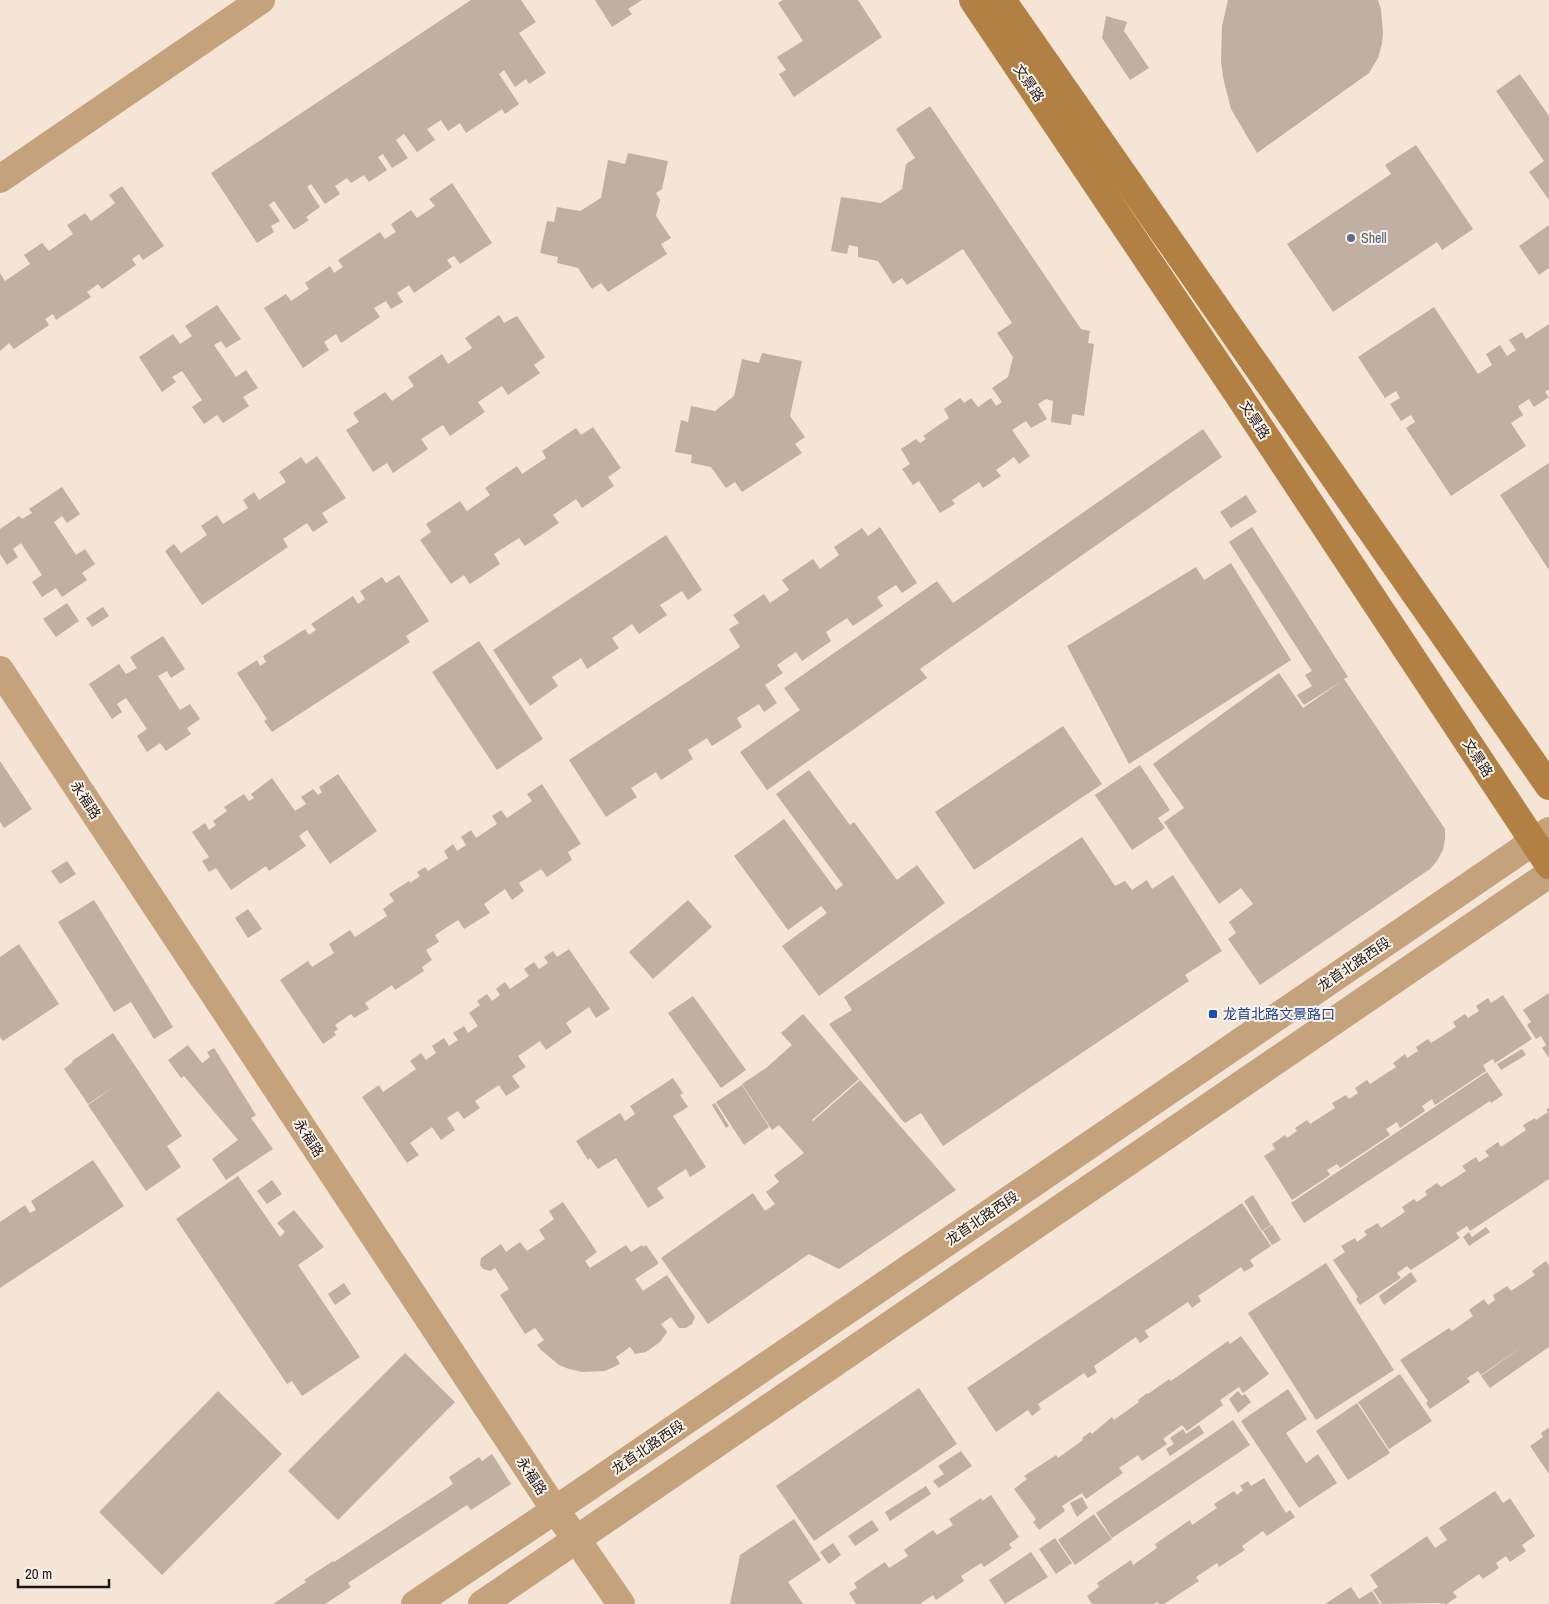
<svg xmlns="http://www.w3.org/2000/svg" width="1549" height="1604" font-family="'Archivo Narrow','Noto Sans SC',sans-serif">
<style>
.building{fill:#bfb0a3}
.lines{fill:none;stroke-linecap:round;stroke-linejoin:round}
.tertiary{stroke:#c4a37c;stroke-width:28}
.secondary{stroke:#b18042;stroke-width:28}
.service-dot{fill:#5c6f8a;stroke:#fdf3eb;stroke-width:2}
.transit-dot{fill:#1a4fb4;stroke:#fdf3eb;stroke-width:2}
.labels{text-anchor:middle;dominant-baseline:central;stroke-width:4;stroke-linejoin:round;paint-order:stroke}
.street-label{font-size:14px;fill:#1d1713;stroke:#fdf3eb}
.service-label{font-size:14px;fill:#4e5e75;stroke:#fdf3eb;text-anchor:start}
.transit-label{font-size:14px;fill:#164399;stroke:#fdf3eb;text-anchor:start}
</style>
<rect width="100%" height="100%" fill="#f5e5d7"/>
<g class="building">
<polygon points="471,0 521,0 536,22 519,33 546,73 529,84 526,79 515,87 504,70 499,74 519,104 505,114 502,109 466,133 460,123 448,131 441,120 427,129 435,140 417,152 404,134 396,140 408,158 392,168 383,154 378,157 387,170 369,182 364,175 351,183 347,178 335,186 340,194 325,204 311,184 307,187 320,207 306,217 309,220 294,230 274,201 269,205 280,221 271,226 274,232 257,243 211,173"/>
<polygon points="595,0 642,0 628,9 632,14 612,27"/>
<polygon points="783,0 858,0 882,37 794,97 779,74 786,70 777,57 803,41 778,3"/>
<polygon points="1228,0 1378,0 1381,9 1383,33 1382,44 1378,58 1369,73 1257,153 1231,109 1223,77 1221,61 1222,26"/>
<polygon points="1106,16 1127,22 1124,31 1149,68 1130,80 1102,38"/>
<polygon points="1520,74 1549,116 1549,200 1529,172 1544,161 1496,91"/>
<polygon points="930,106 1081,329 1090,331 1088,343 1094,344 1084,416 1074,414 1072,415 1071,425 1051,422 1053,401 1046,399 1038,404 1047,419 1031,428 1026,421 1012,430 1030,456 1019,464 1014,457 996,470 1001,476 983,488 979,482 952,500 955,504 940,513 919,481 913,485 902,469 910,464 901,449 916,439 920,443 926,439 923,436 949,418 944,409 960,398 964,403 971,398 978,407 991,398 996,406 1002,402 992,388 1008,377 1013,357 997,333 1012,323 963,249 907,285 902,278 893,284 878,261 858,257 858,247 849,245 847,254 831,251 841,197 881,203 902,189 906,164 915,158 896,129"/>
<polygon points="1416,145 1473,229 1442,250 1437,242 1333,312 1287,244 1391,174 1385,165"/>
<polygon points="628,153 668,161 662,189 656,193 660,200 656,216 671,238 661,244 667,254 608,292 601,283 592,289 578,268 557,263 558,257 540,253 547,221 554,222 557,207 580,211 601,198 608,160 625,164"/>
<polygon points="452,183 492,243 460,264 454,256 447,260 452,267 414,293 409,285 397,293 403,302 391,309 386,301 374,308 380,317 341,343 336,334 324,342 329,350 303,368 264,308 286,294 291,301 309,289 305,283 330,266 334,273 343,267 338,260 380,232 385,239 396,232 391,224 411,210 417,218 435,206 429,199"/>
<polygon points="122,186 164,246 143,260 139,254 132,259 136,265 102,289 98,284 87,292 91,297 56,320 53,314 45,319 49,325 14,349 9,343 0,351 0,273 5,281 30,264 24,255 42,243 49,251 73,234 67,225 85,213 91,221 114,204 115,203 109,195"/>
<polygon points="1549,225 1549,268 1539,275 1519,246"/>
<polygon points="217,305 241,339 226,348 221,341 214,345 236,377 246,370 258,388 243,397 249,406 223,423 217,415 204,424 192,407 202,400 182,371 172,377 176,382 162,392 139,357 173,334 180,344 192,336 185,326"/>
<polygon points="1434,307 1478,374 1492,365 1486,354 1500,345 1507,356 1516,350 1509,340 1522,332 1526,339 1549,324 1549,389 1545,392 1549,397 1534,407 1529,399 1518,406 1523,415 1511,423 1526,446 1451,496 1406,428 1415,422 1411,415 1401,421 1390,404 1400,398 1396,391 1385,398 1358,357"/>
<polygon points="499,315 504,323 517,316 545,357 534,365 540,373 508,395 502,386 478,402 485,412 450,436 443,425 421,439 428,449 393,473 387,463 373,472 346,430 359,422 353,413 385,392 392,401 414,386 408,377 442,354 448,364 472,348 465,338"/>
<polygon points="762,353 802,361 790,416 805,437 795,444 802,453 742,492 735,482 726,488 711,467 691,463 692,455 675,452 681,420 688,422 691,406 715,411 734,396 742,359 759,363"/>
<polygon points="593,427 621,468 608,477 614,486 582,508 576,499 553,515 559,523 525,546 519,538 494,554 500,564 470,584 464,575 451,584 420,540 431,532 426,524 460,501 467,511 490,495 485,488 517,466 522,474 546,458 542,451 576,428 581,435"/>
<polygon points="1203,429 1222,457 920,669 927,678 767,790 740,752 800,710 784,688 937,581 953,603"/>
<polygon points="317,456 346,498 322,513 328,522 313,532 307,523 283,539 288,547 202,605 165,551 174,544 181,553 207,535 201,526 217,515 223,524 248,508 243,500 254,492 259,500 286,482 279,472 301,457 306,464"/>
<polygon points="1549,463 1549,570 1500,495"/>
<polygon points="62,487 80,514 67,523 62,516 54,522 76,555 85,549 95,564 82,573 87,580 62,597 56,588 42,597 32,582 42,575 21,543 13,549 18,557 7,565 0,554 0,529 19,516 22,519 32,513 29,509"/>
<polygon points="1246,495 1257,512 1231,528 1220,512"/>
<polygon points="880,527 917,583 902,593 896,585 877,597 883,606 853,626 847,618 826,632 831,641 802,661 796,652 777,665 783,673 765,685 777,703 764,712 759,704 737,718 742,727 712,746 707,738 688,750 693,759 661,780 656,772 631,788 637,797 606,817 569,760 740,647 729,629 739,623 733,615 764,594 770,603 789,590 782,580 813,559 820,569 839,555 834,547 862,528 868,536"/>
<polygon points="1252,527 1348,677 1344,679 1445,829 1445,839 1443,850 1437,861 1430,869 1260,985 1228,939 1236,933 1229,922 1253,904 1241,888 1219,904 1164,822 1184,808 1153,764 1279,673 1303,708 1342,681 1304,705 1297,695 1312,686 1305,675 1312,671 1229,542"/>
<polygon points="666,535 702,590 688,600 682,591 660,605 667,615 639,634 632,624 612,638 619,648 587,669 581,658 552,677 558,686 530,706 493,650"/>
<polygon points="1231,563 1291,660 1129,764 1067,646 1196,567 1204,580"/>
<polygon points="399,575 429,621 406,636 410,642 272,732 264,721 267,719 237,673 257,660 260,666 266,662 263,656 305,629 309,635 316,630 311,624 353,596 358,604 365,599 360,591 382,577 386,583"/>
<polygon points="67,603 79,621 56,637 43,619"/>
<polygon points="103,607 109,616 92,627 86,618"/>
<polygon points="163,636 185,669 171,678 167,671 158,676 180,710 190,704 200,719 187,728 191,734 166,751 160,743 147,752 137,736 147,729 126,698 117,704 122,712 112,719 89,684 119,664 126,674 137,668 130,657"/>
<polygon points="479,641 543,739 497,770 432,672"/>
<polygon points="1063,726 1102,784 974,870 935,812"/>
<polygon points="0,761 32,809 4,828 0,822"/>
<polygon points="1140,765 1170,810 1158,818 1165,828 1132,850 1095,795"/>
<polygon points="809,770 850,825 854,822 897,880 917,865 945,903 819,996 782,946 827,913 821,906 788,930 734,856 784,819 836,890 843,885 776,794"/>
<polygon points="338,774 377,831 330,864 307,830 299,836 306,846 269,871 266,866 231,890 216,868 209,872 202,861 209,857 192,832 205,823 209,830 216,825 213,821 227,811 224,807 244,794 249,801 254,798 251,794 272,778 295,811 306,804 301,797 313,789 318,795 322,792 319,787"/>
<polygon points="542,784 581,844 568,852 572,860 547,877 541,869 519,883 524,891 512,900 505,889 484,904 490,913 464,929 458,920 435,935 439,942 426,950 432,960 422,967 424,971 395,990 392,985 365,1003 369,1009 354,1018 351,1014 335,1025 338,1029 334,1032 336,1035 323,1044 280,980 308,961 312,967 334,953 329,944 350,930 355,937 387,916 383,909 394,901 389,894 409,881 410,883 420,876 417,872 425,867 428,871 448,858 444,851 453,844 457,851 466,845 461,837 471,830 476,838 497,824 492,816 501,810 507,818 532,801 527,794"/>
<polygon points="1082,837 1115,886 1125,881 1132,890 1147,880 1152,889 1173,875 1222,951 1185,975 1189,981 943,1146 921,1113 905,1123 901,1119 829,1024 852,1010 844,997"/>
<polygon points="67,861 76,874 60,884 51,871"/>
<polygon points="94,900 173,1027 154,1039 131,1002 114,1012 58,922"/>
<polygon points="688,900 712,927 653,979 629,952"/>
<polygon points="248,909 262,929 248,938 235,918"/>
<polygon points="19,944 59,1004 3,1041 0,1037 0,957"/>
<polygon points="569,949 610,1009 596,1018 589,1007 566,1023 572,1032 546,1050 540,1041 518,1056 526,1067 512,1076 520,1087 506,1096 499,1085 475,1101 480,1108 464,1119 458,1111 447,1118 455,1130 441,1140 432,1127 410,1143 419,1155 407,1163 362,1097 379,1085 383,1092 416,1069 410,1061 421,1053 426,1060 436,1053 432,1046 444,1038 449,1046 458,1040 453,1033 464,1026 468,1033 478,1026 469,1013 480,1005 477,1001 487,994 492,1001 500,995 496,989 505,982 510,989 529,976 524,969 534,962 539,969 548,963 544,957 553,951 557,957"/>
<polygon points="1549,993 1549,1058 1542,1048 1546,1045 1541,1036 1536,1039 1527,1025 1531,1022 1523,1010"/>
<polygon points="1503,995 1532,1039 1495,1063 1493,1059 1483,1065 1486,1071 1435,1105 1432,1099 1422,1106 1425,1111 1400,1128 1397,1122 1386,1129 1390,1135 1340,1168 1337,1164 1327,1170 1330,1175 1292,1200 1264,1156 1275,1149 1272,1144 1285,1135 1287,1138 1297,1131 1295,1128 1307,1120 1310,1124 1335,1108 1332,1103 1346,1095 1349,1099 1358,1093 1355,1088 1367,1080 1370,1084 1396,1067 1393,1063 1405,1054 1407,1058 1418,1051 1416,1047 1428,1039 1431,1043 1456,1027 1453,1022 1465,1014 1468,1018 1479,1011 1476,1006 1488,998 1491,1003"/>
<polygon points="693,996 746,1070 721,1088 668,1013"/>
<polygon points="803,1014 859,1079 812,1120 792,1098 813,1121 860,1080 956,1190 839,1269 809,1254 708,1324 661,1258 753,1193 765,1211 775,1204 766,1192 779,1182 774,1175 804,1153 779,1125 772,1130 742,1084 766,1068 792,1045 781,1033"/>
<polygon points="113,1033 182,1136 167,1146 181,1167 146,1191 88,1105 118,1084 88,1104 64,1069 73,1062 72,1061"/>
<polygon points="188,1045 202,1063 210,1057 207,1052 214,1048 256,1115 251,1118 273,1149 226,1180 212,1159 238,1140 184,1076 181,1078 168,1060"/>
<polygon points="1522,1049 1526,1055 1501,1070 1497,1064"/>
<polygon points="1487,1072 1503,1095 1491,1103 1490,1101 1304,1223 1291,1203"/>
<polygon points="673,1078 683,1093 680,1095 688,1107 673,1116 706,1167 690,1177 686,1169 657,1188 664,1198 648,1208 616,1158 598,1169 590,1158 588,1160 576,1141 620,1113 625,1121 635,1114 630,1106"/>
<polygon points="742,1085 769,1127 744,1145 716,1102"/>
<polygon points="715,1103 729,1126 726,1128 712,1105"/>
<polygon points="1549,1108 1549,1179 1470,1231 1467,1226 1456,1233 1460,1238 1411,1270 1407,1266 1397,1273 1401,1278 1360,1305 1356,1299 1358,1297 1333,1260 1345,1252 1341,1246 1355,1238 1357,1242 1367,1235 1364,1231 1378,1223 1381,1228 1405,1212 1402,1207 1414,1199 1417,1202 1427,1195 1425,1191 1437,1183 1441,1187 1466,1171 1462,1166 1476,1157 1479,1162 1489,1156 1485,1151 1498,1142 1501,1147 1526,1130 1523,1125 1535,1118 1536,1120 1548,1112 1546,1110"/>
<polygon points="93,1160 124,1206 0,1288 0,1222 25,1205 30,1213 36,1210 31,1201"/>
<polygon points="238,1176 280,1237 285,1232 277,1223 294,1210 324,1247 298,1265 360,1357 302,1396 292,1381 287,1384 176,1219"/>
<polygon points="272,1180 282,1194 267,1204 257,1191"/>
<polygon points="1253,1195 1271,1225 1262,1231 1244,1201"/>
<polygon points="563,1202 597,1252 585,1261 590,1268 626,1245 631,1252 642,1245 643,1247 646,1245 658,1262 658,1264 635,1279 643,1291 667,1275 695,1317 692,1324 686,1328 679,1328 671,1317 661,1324 667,1332 660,1342 646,1352 635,1354 630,1347 616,1357 620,1364 605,1371 582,1372 569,1369 559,1365 541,1350 537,1345 544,1340 535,1328 525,1334 500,1295 509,1289 495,1268 490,1271 483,1269 480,1265 481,1258 501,1244 506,1252 520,1242 527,1251 545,1239 539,1230 554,1219 549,1211"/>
<polygon points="1242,1203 1271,1246 1250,1260 1254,1266 1244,1272 1241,1267 1198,1296 1201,1301 1192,1308 1188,1302 1145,1331 1149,1337 1140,1343 1136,1337 1094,1366 1097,1372 1088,1378 1084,1373 1038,1404 1041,1409 1032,1416 1028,1410 996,1432 967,1388"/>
<polygon points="1272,1225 1281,1240 1272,1245 1263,1231"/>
<polygon points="1486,1227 1490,1232 1469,1246 1463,1237 1469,1232 1472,1237"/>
<polygon points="1546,1261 1549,1266 1549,1347 1490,1388 1481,1376 1527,1343 1481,1375 1478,1371 1467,1378 1470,1382 1430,1409 1426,1403 1428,1401 1400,1360 1449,1328 1452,1331 1473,1316 1469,1310 1484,1299 1488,1305 1495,1300 1493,1295 1507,1286 1511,1291 1535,1275 1532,1271"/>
<polygon points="1326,1263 1394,1370 1316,1420 1248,1313"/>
<polygon points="1411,1272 1417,1281 1384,1305 1379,1296"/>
<polygon points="344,1283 351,1294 335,1305 328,1294"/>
<polygon points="1241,1336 1269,1374 1243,1393 1239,1387 1220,1400 1223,1405 1187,1431 1182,1425 1163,1439 1167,1444 1142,1461 1138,1455 1119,1468 1123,1473 1086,1499 1082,1493 1062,1506 1065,1511 1039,1530 1033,1522 1036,1519 1014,1489 1027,1479 1024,1476 1056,1455 1058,1458 1083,1440 1082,1438 1090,1432 1092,1434 1112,1417 1114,1420 1139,1402 1138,1400 1147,1393 1148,1394 1169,1379 1171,1381 1228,1341 1230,1344"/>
<polygon points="405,1353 455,1402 338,1520 288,1471"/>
<polygon points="1400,1374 1432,1421 1389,1449 1358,1402"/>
<polygon points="919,1388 957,1444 814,1541 776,1486"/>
<polygon points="1288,1389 1307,1419 1286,1433 1306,1463 1318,1454 1337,1483 1299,1508 1241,1421"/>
<polygon points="218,1391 282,1454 162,1575 99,1512"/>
<polygon points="1238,1391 1242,1396 1245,1394 1251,1402 1238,1413 1229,1399"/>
<polygon points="1357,1403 1390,1453 1348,1480 1316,1431"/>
<polygon points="1233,1420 1250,1445 1112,1538 1096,1513"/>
<polygon points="1199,1425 1204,1433 1170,1456 1166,1449 1174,1444 1170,1438 1183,1429 1186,1434"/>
<polygon points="1548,1428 1549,1429 1549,1474 1530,1446 1543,1437 1541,1433"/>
<polygon points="961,1451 972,1466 939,1488 933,1481 944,1474 938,1466"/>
<polygon points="492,1454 511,1484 471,1510 467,1505 348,1583 351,1587 325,1604 273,1604 306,1582 304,1580 333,1561 334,1562 453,1484 449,1477 479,1457 482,1461"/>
<polygon points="1264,1478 1286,1513 1290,1510 1295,1517 1267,1536 1263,1531 1242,1546 1245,1550 1219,1567 1217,1563 1196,1577 1199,1581 1164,1604 1159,1604 1157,1602 1154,1604 1092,1604 1087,1596 1099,1587 1097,1583 1131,1560 1133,1565 1157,1548 1155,1544 1190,1520 1192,1525 1217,1508 1214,1504 1234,1491 1237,1495 1243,1490 1240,1486 1248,1481 1251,1486"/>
<polygon points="926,1486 931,1494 890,1521 885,1512"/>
<polygon points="1495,1491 1503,1503 1510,1498 1535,1536 1522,1545 1526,1551 1510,1562 1506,1556 1496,1563 1499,1568 1483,1579 1479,1574 1453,1592 1457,1597 1447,1604 1437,1603 1382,1604 1373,1590 1378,1587 1370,1575 1427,1536 1435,1548 1447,1540 1439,1528"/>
<polygon points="991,1495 1019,1537 1009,1544 1012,1548 984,1567 981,1563 961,1576 964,1581 936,1600 933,1595 920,1604 856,1604 849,1593 857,1588 854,1583 885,1562 889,1568 908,1556 904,1550 933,1530 937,1535 953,1525 949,1519 981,1498 982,1501"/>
<polygon points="1082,1497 1088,1508 1077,1517 1070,1503"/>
<polygon points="1094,1514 1112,1539 1075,1565 1058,1540"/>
<polygon points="794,1519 821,1560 788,1582 803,1604 730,1604 740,1555"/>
<polygon points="872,1520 879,1530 855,1546 848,1536"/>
<polygon points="1055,1538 1072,1563 1056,1574 1039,1549"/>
<polygon points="833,1543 841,1555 829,1564 820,1552"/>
<polygon points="1031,1552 1048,1577 1005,1604 989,1580"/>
<polygon points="1351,1587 1359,1599 1372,1591 1380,1604 1325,1604"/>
</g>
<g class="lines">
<g class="tertiary">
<polyline points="0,179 261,0"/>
<polyline points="0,670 555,1510 577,1540 621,1604"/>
<polyline points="415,1604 555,1510 1549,831"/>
<polyline points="482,1604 1549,874"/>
</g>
<g class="secondary">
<polyline points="973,0 1239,396 1549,865"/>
<polyline points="1002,0 1549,786"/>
</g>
</g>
<circle class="service-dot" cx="1351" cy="238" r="5"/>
<rect class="transit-dot" x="1208" y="1009" width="10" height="10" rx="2.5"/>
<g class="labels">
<g class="street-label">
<text transform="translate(1029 83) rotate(56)">文景路</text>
<text transform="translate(1255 420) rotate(57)">文景路</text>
<text transform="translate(1478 758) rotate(57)">文景路</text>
<text transform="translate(86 800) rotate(57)">永福路</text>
<text transform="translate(1354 964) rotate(-34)">龙首北路西段</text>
<text transform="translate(309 1138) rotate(57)">永福路</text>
<text transform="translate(982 1218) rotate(-34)">龙首北路西段</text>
<text transform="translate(648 1447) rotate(-34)">龙首北路西段</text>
<text transform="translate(532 1476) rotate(57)">永福路</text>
</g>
<g class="service-label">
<text x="1361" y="238">Shell</text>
</g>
<g class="transit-label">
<text x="1223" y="1014">龙首北路文景路口</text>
</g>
</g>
<path d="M18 1579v8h91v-8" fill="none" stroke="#1d1713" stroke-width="2.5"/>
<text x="25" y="1579" font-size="15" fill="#1d1713" stroke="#fdf3eb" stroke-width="4" paint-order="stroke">20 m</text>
</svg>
